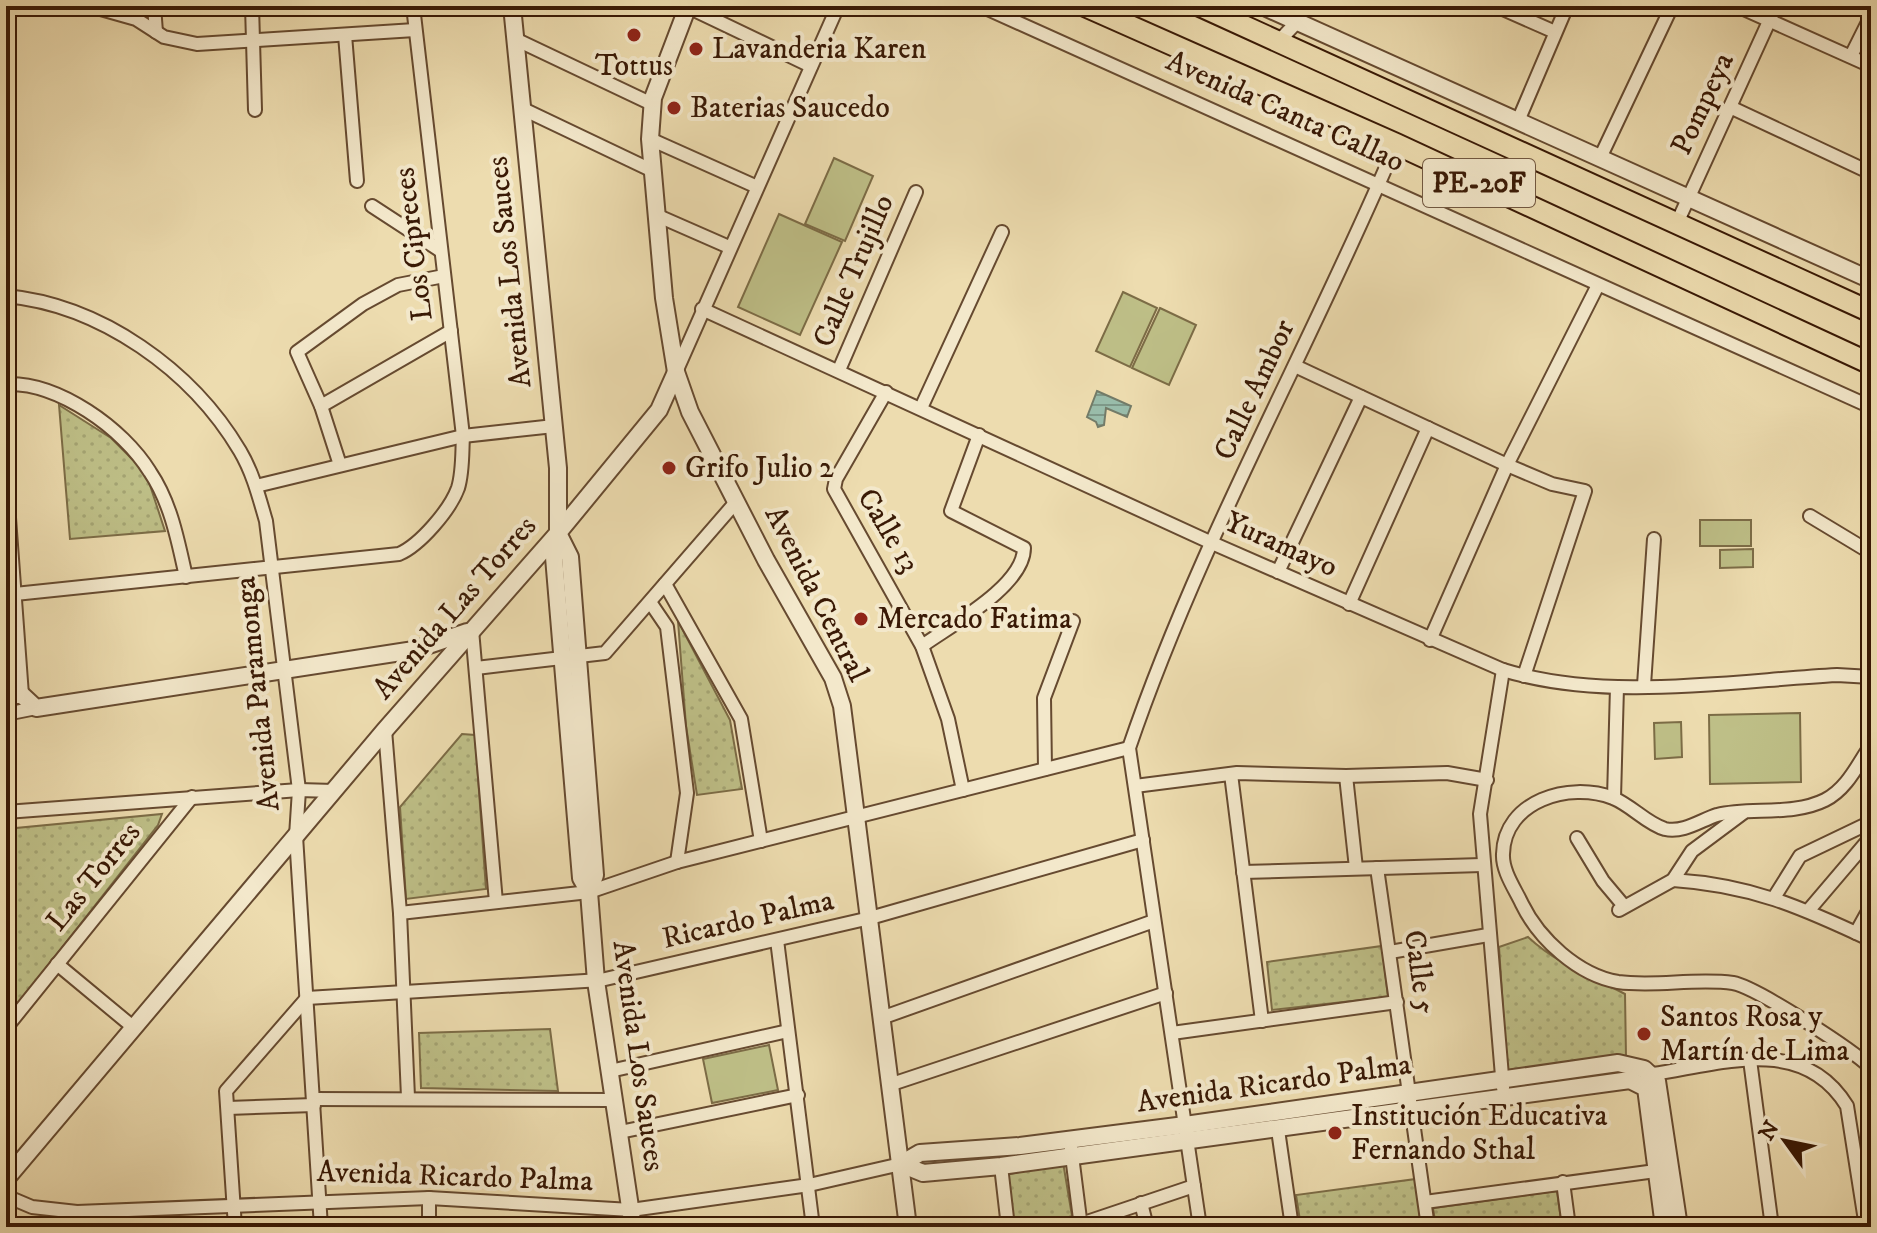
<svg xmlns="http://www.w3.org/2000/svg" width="1877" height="1233" font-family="'IM FELL DW Pica',serif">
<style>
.green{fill:#bebf87;stroke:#7c6c46;stroke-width:2}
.park{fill:url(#park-dots);stroke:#7c6c46;stroke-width:2}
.water{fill:url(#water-rules);stroke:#737b68;stroke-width:2}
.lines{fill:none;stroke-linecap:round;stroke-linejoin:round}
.minor-casing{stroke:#664a30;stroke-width:16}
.tertiary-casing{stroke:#664a30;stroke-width:20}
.primary-casing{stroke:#391905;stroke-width:24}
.minor{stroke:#f3e8cb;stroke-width:12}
.tertiary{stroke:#f3e8cb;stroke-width:16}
.primary{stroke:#eddcaf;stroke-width:20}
.poi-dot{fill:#8f2418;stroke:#f3e8cb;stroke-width:3}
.labels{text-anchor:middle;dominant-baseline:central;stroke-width:8;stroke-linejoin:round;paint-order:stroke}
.shield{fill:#f3e8cb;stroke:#715740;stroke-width:2}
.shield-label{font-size:28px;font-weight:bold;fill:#391905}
.poi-label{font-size:30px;fill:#391905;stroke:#f3e8cb;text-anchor:start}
.street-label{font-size:30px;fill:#391905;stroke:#f3e8cb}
</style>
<defs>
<pattern id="park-dots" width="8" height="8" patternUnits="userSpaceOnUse" patternTransform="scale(2)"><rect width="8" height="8" fill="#bebf87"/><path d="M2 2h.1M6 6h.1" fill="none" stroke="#a4a473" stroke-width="1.8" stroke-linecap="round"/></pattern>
<pattern id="water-rules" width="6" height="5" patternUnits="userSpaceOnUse" patternTransform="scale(2)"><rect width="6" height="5" fill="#99bcaa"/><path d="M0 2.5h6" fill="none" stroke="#7e9888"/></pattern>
</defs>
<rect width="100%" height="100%" fill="#eddcaf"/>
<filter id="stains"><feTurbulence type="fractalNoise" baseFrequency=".0025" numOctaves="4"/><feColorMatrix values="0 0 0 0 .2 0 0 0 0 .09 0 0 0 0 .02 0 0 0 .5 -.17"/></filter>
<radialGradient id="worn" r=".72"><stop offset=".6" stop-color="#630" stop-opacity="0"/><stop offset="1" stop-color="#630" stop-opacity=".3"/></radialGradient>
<g class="green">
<polygon points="834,158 873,176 845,241 805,224"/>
<polygon points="779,214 842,242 800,335 738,307"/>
<polygon points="1123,292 1157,308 1130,367 1096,351"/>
<polygon points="1160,308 1196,325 1169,385 1132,368"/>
<rect x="1700" y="520" width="51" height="26"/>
<polygon points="1753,549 1753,567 1720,568 1720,550"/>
<polygon points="1800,713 1801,782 1710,784 1709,715"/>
<polygon points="1681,722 1682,757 1655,759 1654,723"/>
<polygon points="769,1045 778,1090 712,1103 703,1059"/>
</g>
<g class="park">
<polygon points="59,405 111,438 146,473 165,531 70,539"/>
<polygon points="678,621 730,720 742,789 697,795 686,726"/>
<polygon points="462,734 475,735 486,889 406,899 400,807"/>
<polygon points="162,814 158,825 13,1010 6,1009 6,829"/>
<path d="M1528,937C1557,964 1589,975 1625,994L1626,1057L1507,1071L1499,947Z"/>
<polygon points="1382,946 1388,997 1272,1010 1267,962"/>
<polygon points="550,1029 558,1091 421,1088 419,1033"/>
<polygon points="1063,1162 1072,1216 1039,1227 1011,1227 1006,1175"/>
<polygon points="1416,1179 1421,1227 1301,1227 1296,1195"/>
<polygon points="1557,1191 1562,1227 1436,1227 1433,1208"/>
</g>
<polygon class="water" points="1097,391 1131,406 1127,417 1106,408 1104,425 1098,427 1096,422 1087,417"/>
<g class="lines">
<defs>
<g id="minor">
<polyline points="90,6 136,19 164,37 197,44 415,30"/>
<polyline points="154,6 156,32"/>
<polyline points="252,6 255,110"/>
<polyline points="981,6 1871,407"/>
<polyline points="1496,6 1555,32"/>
<polyline points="1737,6 1871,66"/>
<polyline points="688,7 811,66"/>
<polyline points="345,35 357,181"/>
<polyline points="515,39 652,104"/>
<polyline points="1278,42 1297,22 1305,6"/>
<polyline points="1851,56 1871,16"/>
<polyline points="1730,107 1871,173"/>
<polyline points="523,109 651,170"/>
<polyline points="1518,121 1567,6"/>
<polyline points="650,139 755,186"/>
<polyline points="1600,158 1672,6"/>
<polyline points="372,206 441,251"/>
<polyline points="656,215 729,247"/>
<polyline points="1677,223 1776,6"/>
<path d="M6,296C101,305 192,370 240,451C253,473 259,497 266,521L299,790L296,836L321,1227"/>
<path d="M702,309L1212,543L1503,670C1607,702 1730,681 1837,675L1871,677"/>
<polyline points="1295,366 1507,465 1552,484 1585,491 1524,676"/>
<polyline points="839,370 916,192"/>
<polyline points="676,372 838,6"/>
<path d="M6,384C58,382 123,428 150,472C171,503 178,541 186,577"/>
<polyline points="886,392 836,479 834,489 922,646 948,719 963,790"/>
<polyline points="321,406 451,331"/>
<polyline points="921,408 1002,232"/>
<polyline points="340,465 321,406 297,352 363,304 398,285 444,276"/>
<polyline points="6,477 22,695"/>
<polyline points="256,486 463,436 554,426"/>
<polyline points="1810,516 1868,551 1871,610"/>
<polyline points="1278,572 1361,397"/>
<polyline points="665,584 741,719 761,841"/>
<path d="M15,594L399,554C420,545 450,510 458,488C463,472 462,453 463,436L413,6"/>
<polyline points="650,602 667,627 687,793 677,862"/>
<polyline points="1349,604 1428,428"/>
<polyline points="472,630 496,902"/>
<polyline points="1430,640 1507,465 1598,285"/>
<path d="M922,646C951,625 1024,586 1024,548L951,511L979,435"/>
<polyline points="476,668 605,653 736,502"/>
<polyline points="1503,670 1480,814 1503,1088"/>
<polyline points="1644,685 1654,539"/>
<polyline points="6,714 36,708"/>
<polyline points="385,730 400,913 408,1097"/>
<path d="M1871,745C1858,764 1847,789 1825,800C1793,816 1751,807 1717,815C1701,820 1684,833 1665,829C1647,824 1631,805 1613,798C1569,781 1504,801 1503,854C1502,871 1515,889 1522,904C1539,939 1578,975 1618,982C1655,987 1695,978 1733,983C1756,987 1853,1050 1871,1068"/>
<polyline points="1045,769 1044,698 1073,621"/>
<polyline points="1231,774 1262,1021"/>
<polyline points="1346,776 1356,868"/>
<polyline points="1135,786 1237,773 1346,776 1447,773 1487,780"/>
<polyline points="1614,798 1617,687"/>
<polyline points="6,812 299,790 334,791"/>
<polyline points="1577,838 1603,881 1624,906"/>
<polyline points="1377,868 1428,1227"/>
<polyline points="1243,872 1482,865"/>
<path d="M1673,880C1751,885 1801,907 1871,940"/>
<polyline points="1775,896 1800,856 1871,822"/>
<polyline points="1619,910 1673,880 1692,851 1743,813"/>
<polyline points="1808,911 1871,837"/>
<polyline points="400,913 589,892 677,862 1129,748"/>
<polyline points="1856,933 1871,906"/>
<polyline points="777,940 813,1227"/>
<polyline points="1390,952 1488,935"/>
<polyline points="57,964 133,1027"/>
<polyline points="884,1017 1154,921"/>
<polyline points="6,1028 192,797"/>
<polyline points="1172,1033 1397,1002"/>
<polyline points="1750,1060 1772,1227"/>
<polyline points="610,1071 788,1031"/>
<path d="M1646,1079L1653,1074C1721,1064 1803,1034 1847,1106L1866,1227"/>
<polyline points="892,1084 1166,993"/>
<polyline points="313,1099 615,1100"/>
<polyline points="228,1108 314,1105"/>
<polyline points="1278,1130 1292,1227"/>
<polyline points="620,1132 798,1095"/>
<polyline points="1070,1140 1081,1227"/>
<polyline points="1001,1166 1008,1227"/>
<polyline points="1563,1182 1569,1227"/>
<polyline points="6,1196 32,1207 77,1212 429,1198 631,1210 809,1185 901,1164"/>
<polyline points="429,1198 429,1227"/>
<polyline points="1425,1202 1663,1170"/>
<polyline points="1141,1203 1147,1227"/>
<polyline points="1081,1224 1194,1186"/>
<polyline points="235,1227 226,1091 307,998 601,980 870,918 1143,840"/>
<path d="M1200,1227L1129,748C1200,540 1310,347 1396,144"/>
</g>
<g id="tertiary">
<polyline points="512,6 558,468 558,533 554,557 581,878 589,892 596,981 633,1227"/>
<polyline points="688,6 653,98 650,139 664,298 676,372 690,412 766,560 833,678 842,706 908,1227"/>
<polyline points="1262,6 1871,280"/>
<polyline points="558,533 570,557 595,875 589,892"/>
<polyline points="6,695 22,695 36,708 414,650 467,632"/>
<polyline points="901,1164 920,1153 1020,1146 1185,1125 1618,1063 1644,1069 1657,1081 1679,1227"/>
<polyline points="901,1164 923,1173 1001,1166 1630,1080 1646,1088 1664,1227"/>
<polyline points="6,1179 385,730 558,533 659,410 676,372"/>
</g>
<g id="primary">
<polyline points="1085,6 1396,144 1871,364"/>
<polyline points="1200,6 1871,312"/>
</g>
</defs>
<use href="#minor" class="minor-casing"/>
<use href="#tertiary" class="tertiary-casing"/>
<use href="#primary" class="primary-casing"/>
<use href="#minor" class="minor"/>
<use href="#tertiary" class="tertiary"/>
<use href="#primary" class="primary"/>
</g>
<g class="poi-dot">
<circle cx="634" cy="35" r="8"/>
<circle cx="696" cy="49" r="8"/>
<circle cx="674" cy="108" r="8"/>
<circle cx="669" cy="468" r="8"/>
<circle cx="861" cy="619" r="8"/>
<circle cx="1644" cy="1034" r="8"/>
<circle cx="1335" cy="1133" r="8"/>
</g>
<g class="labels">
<rect class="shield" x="1423" y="159" width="112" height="48" rx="6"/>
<g class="shield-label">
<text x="1479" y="183">PE-20F</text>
</g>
<g class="poi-label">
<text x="712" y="49">Lavanderia Karen</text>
<text x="634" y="66" text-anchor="middle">Tottus</text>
<text x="690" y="108">Baterias Saucedo</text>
<text x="685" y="468">Grifo Julio 2</text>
<text x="877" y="619">Mercado Fatima</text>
<text x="1660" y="1017">Santos Rosa y<tspan x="1660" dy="34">Martín de Lima</tspan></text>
<text x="1351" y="1116">Institución Educativa<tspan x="1351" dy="34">Fernando Sthal</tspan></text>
</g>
<g class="street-label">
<text transform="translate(1703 104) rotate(-65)">Pompeya</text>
<text transform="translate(1285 112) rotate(24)">Avenida Canta Callao</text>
<text transform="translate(414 244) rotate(-97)">Los Cipreces</text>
<text transform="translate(854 271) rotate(-67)">Calle Trujillo</text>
<text transform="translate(510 272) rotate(-96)">Avenida Los Sauces</text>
<text transform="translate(1255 390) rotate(-65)">Calle Ambor</text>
<text transform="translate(888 531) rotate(59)">Calle 13</text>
<text transform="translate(1281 545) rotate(24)">Yuramayo</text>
<text transform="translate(816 594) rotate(63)">Avenida Central</text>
<text transform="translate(455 608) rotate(-49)">Avenida Las Torres</text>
<text transform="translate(258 694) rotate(-96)">Avenida Paramonga</text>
<text transform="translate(94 877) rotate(-51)">Las Torres</text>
<text transform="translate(748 920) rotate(-13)">Ricardo Palma</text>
<text transform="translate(1419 972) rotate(82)">Calle 5</text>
<text transform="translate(638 1056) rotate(82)">Avenida Los Sauces</text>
<text transform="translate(1274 1084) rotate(-8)">Avenida Ricardo Palma</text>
<text transform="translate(455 1177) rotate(2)">Avenida Ricardo Palma</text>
</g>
</g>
<rect width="1877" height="1233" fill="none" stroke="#eddcaf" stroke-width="32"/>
<rect x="8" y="8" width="1861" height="1217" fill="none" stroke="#391905" stroke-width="4"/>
<rect x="16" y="16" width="1845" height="1201" fill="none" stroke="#391905" stroke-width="2"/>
<g transform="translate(1785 1141) rotate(303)" stroke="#f3e8cb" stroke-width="6" paint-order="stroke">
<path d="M0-6L14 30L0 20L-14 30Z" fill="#391905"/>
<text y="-12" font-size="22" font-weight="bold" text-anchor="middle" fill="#391905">N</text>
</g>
<rect width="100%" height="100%" filter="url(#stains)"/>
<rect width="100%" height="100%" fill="url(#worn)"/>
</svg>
